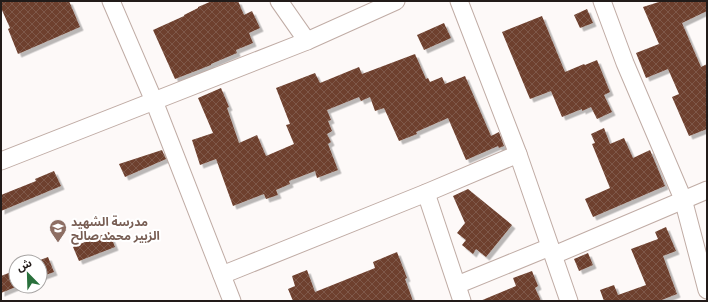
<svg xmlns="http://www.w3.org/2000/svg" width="708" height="302" font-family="'IBM Plex Sans','Noto Sans Arabic',sans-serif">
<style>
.building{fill:url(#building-cross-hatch);filter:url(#shadow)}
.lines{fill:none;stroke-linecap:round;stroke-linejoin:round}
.street-casing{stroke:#c0aca5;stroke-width:19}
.street{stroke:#fff;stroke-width:17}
.labels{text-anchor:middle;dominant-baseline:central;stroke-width:4;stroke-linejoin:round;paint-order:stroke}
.education-label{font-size:12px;font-weight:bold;fill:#785e54;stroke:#fff;text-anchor:start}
</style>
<defs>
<pattern id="building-cross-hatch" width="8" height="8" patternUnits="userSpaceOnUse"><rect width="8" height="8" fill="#6e402e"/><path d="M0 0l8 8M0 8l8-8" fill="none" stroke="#7e594a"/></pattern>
<filter id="shadow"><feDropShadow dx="3.5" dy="3.5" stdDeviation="0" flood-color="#0004"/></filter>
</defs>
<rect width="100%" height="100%" fill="#fdf9f8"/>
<g class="building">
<polygon points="1,1 69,1 80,27 18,54 8,29 10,28 1,8"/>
<polygon points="212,1 238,1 244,15 252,11 260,28 249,33 253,43 236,50 237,53 211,64 211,65 175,79 153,30 184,16 184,15 198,8 198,7"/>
<polygon points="662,1 707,1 707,11 682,23 701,67 707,64 707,129 689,136 672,97 679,94 668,69 646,78 636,53 659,44 643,7"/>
<polygon points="587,9 593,23 580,28 574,15"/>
<polygon points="542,16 565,72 584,64 585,65 597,60 610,92 604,95 612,112 597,119 591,107 582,111 582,109 562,117 551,91 530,99 502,32"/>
<polygon points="444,23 451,38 424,50 417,35"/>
<polygon points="415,54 426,79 428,78 430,82 442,77 445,84 465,76 491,136 499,132 504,146 499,148 498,146 466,160 448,118 416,132 417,134 399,141 384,108 375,111 370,97 361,101 359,97 327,110 331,120 328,121 332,131 327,134 331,142 328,144 338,170 317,178 315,171 289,181 290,184 276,190 278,195 266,199 264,194 233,206 216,159 200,165 192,140 213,133 198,98 221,88 229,107 227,108 239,143 257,135 266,156 294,144 286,125 290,124 276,88 315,73 320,83 359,67 362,74"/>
<polygon points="604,128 610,144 624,138 633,158 650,150 665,186 593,217 585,199 610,188 592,144 595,143 591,134"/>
<polygon points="162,150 166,159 125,177 119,164"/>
<polygon points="54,171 61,186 1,211 1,195 36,181 35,179"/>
<polygon points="468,189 512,225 486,257 476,249 473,254 462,245 466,240 457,233 465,223 453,196"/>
<polygon points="666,227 676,251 663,256 677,294 659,301 604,301 600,290 614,285 618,295 646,285 631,249 658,239 655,232"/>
<polygon points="109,232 115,247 79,261 73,247"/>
<polygon points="397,252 407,278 405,279 413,301 293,301 288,289 295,286 292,276 307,270 315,292 375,268 373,262"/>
<polygon points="588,253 593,265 579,271 574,259"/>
<polygon points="48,257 54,272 40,277 40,262 35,262"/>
<polygon points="16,270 16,286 18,286 1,293 1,276"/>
<polygon points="532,271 538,286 535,288 541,301 480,301 516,286 513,278"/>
</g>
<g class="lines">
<defs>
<g id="street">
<polyline points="111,1 154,101 232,301"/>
<polyline points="279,1 307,41"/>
<polyline points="459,1 518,154 569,301"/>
<polyline points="602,1 625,63 683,199 707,290"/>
<polyline points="1,161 307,41 396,1"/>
<polyline points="426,193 462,301"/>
<polyline points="554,255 707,190"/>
<polyline points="222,275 426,193 518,154"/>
<polyline points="457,285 550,247"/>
</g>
</defs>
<use href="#street" class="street-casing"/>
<use href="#street" class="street"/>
</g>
<defs>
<symbol id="school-pin" viewBox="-11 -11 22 30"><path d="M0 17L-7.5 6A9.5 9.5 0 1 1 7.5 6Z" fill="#8d6e63" stroke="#fff"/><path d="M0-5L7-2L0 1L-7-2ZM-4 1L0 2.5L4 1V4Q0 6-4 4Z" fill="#fff"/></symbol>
</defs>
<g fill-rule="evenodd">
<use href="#school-pin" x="48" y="218" width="20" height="27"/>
</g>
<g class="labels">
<g class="education-label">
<text x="71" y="221">مدرسة الشهيد<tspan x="71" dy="14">الزبير محمد صالح</tspan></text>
</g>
</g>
<rect width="708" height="302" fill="none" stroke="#221b19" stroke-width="4"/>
<g transform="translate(28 274) rotate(337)"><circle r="19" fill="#ffffff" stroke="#a7a4a3"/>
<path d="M0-3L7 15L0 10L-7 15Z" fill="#29703c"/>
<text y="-6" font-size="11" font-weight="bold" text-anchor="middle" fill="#221b19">ش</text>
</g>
</svg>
